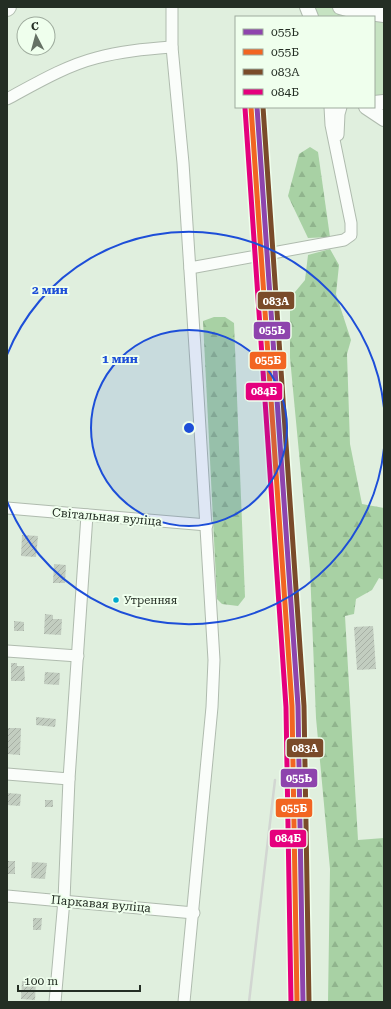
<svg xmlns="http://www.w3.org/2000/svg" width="391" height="1009" font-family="'Roboto Serif',serif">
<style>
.grass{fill:#c6e3c2}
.forest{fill:url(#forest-firs)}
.building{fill:url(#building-hatch)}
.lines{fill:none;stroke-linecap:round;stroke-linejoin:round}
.minor-casing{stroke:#afbbae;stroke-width:13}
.major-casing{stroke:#afbbae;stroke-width:16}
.highway-casing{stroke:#afbbae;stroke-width:18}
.minor{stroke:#fafdfa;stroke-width:11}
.major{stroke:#fafdfa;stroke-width:14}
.highway{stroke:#fafdfa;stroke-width:16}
.rail{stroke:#d2d6d2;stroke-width:2.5}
.rail-1-casing{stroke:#efffed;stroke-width:8}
.rail-2-casing{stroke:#efffed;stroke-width:8}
.rail-3-casing{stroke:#efffed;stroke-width:8}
.rail-4-casing{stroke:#efffed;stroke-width:8}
.rail-1{stroke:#8e44ad;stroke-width:5}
.rail-2{stroke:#f26522;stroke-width:5}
.rail-3{stroke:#7a4b2a;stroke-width:5}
.rail-4{stroke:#e5007d;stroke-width:5}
.ring{fill:none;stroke:#1d4ed8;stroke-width:2}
.bus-dot{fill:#00a9ce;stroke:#efffed;stroke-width:1.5}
.labels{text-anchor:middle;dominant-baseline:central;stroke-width:4;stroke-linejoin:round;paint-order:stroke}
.bus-label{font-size:11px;fill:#242e24;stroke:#efffed;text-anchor:start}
.street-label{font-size:12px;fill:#242e24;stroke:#efffed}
.centre{fill:#1d4ed8;stroke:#efffed;stroke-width:2}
.ring-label{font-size:12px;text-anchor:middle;font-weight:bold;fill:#1d4ed8;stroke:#efffed;stroke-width:4;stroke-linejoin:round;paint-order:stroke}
.line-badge{stroke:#efffed;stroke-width:1.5}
.badge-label{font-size:11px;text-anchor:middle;font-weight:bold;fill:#fff}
</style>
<defs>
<pattern id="forest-firs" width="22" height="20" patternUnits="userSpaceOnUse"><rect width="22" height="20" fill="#a8d1a4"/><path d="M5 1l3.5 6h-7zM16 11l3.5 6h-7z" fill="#90b48d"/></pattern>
<pattern id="building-hatch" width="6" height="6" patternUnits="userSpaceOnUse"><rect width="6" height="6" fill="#c2cdc0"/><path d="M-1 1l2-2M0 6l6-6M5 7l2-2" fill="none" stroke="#a7b0a5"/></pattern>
</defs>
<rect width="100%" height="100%" fill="#e0efde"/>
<g class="grass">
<path d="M312,7C321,7 342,4 344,17H315Z"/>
<polygon points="374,21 384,22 384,95 374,96"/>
</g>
<g class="forest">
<polygon points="310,147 318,152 330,237 308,238 288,196 299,154"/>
<polygon points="330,249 339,265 336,294 351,340 347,354 350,444 362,504 384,508 384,580 379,578 372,590 356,599 354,614 345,616 358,840 384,838 384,1002 328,1002 330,869 316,718 310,569 290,358 290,298 305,280 308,255"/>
<polygon points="214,317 225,317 234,323 245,597 238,606 222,604 217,599 203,321"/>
</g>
<g class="building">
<polygon points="22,535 38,536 36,557 21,556"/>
<polygon points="54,564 66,565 65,583 53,583"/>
<polygon points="45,614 53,615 53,619 62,619 61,635 44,634"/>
<polygon points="14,621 24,622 24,631 14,631"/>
<polygon points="373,626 376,669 357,670 354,627"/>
<polygon points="11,663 17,663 17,666 24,666 25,681 11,681"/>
<polygon points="45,672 60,673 59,685 44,684"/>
<polygon points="36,717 56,719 55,727 36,725"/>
<polygon points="7,728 21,728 20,755 7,754"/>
<polygon points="7,793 21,794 20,806 7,805"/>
<rect x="45" y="800" width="8" height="7"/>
<rect x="7" y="861" width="8" height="13"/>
<polygon points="32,862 47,863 45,879 31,878"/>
<polygon points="33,918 42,918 41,930 33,930"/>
<polygon points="22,981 36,982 35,1000 21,999"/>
</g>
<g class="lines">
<defs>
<g id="minor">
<polyline points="172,7 172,47 183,163 197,379 214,660 212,707 184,1002"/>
<path d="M7,99C35,84 65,66 96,58C121,51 147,49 172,47"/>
<polyline points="338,135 339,114 341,107"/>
<polyline points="190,268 344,240 351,235 351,223 331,125 330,107"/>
<polyline points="7,508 207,525"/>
<polyline points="7,651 78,656"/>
<polyline points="7,774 69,779"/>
<polyline points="7,896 194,913"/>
<polyline points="55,1002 64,900 69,779 87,515"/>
</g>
<g id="major">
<polyline points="307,7 311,17"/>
<polyline points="340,7 354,11 384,15"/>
<polyline points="374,103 384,102"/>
<polyline points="366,107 384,119"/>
</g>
<polyline id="highway" points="7,8 8,7"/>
</defs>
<use href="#minor" class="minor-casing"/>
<use href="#major" class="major-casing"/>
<use href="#highway" class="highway-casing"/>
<use href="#minor" class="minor"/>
<use href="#major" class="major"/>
<use href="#highway" class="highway"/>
<g class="rail">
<polyline points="249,1002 275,780"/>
<polyline points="302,1002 303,983"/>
</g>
<defs>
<polyline id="rail-1" points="257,107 298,706 303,1002"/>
<polyline id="rail-2" points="251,107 292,706 297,1002"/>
<polyline id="rail-3" points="263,107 304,706 309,1002"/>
<polyline id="rail-4" points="245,108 286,707 291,1002"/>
</defs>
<use href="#rail-1" class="rail-1-casing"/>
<use href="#rail-2" class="rail-2-casing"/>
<use href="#rail-3" class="rail-3-casing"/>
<use href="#rail-4" class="rail-4-casing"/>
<use href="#rail-1" class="rail-1"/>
<use href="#rail-2" class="rail-2"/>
<use href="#rail-3" class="rail-3"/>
<use href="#rail-4" class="rail-4"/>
</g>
<circle cx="189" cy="428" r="98" fill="#1d4ed8" fill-opacity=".12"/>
<g class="ring">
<circle cx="189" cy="428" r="98"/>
<path d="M384 448A196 196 0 0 1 7 501M7 355A196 196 0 0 1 384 408"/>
</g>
<circle class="bus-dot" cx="116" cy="600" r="3.5"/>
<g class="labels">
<g class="bus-label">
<text x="124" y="600">Утренняя</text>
</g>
<g class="street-label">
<text transform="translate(107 517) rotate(5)">Світальная вуліца</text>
<text transform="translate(101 904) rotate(5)">Паркавая вуліца</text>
</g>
</g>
<circle cx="189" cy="428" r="6" class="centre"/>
<g class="ring-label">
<text x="50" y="294">2 мин</text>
<text x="120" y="363">1 мин</text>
</g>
<g class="line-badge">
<rect x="257" y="291" width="38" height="19" rx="4" fill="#7a4b2a"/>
<rect x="253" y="321" width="38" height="19" rx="4" fill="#8e44ad"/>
<rect x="249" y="351" width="38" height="19" rx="4" fill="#f26522"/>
<rect x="245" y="382" width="38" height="19" rx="4" fill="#e5007d"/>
<rect x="286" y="738" width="38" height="20" rx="4" fill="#7a4b2a"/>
<rect x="280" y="768" width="38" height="20" rx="4" fill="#8e44ad"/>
<rect x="275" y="798" width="38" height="20" rx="4" fill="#f26522"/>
<rect x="269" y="829" width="38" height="19" rx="4" fill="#e5007d"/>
</g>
<g class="badge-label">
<text x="276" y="305">083А</text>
<text x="272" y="334">055Ь</text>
<text x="268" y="364">055Б</text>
<text x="264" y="395">084Б</text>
<text x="305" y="752">083А</text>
<text x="299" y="782">055Ь</text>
<text x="294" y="812">055Б</text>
<text x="288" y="842">084Б</text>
</g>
<rect width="391" height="1009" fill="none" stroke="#242e24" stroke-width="16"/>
<rect x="235" y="16" width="140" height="92" fill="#efffed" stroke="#9eab9d"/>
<rect x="243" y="29" width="20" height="6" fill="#8e44ad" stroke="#9eab9d"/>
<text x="271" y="36" font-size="12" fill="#242e24">055Ь</text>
<rect x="243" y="49" width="20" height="6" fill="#f26522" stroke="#9eab9d"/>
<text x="271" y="56" font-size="12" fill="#242e24">055Б</text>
<rect x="243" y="69" width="20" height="6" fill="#7a4b2a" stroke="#9eab9d"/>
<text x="271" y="76" font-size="12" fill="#242e24">083А</text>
<rect x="243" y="89" width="20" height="6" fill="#e5007d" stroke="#9eab9d"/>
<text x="271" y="96" font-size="12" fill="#242e24">084Б</text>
<g transform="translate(36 36) rotate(354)"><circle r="19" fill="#efffed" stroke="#9eab9d"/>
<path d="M0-3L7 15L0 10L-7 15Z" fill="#667265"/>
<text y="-6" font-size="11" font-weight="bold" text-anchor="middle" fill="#242e24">С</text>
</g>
<path d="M18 985v6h122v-6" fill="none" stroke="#242e24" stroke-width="2"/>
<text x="24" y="985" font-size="12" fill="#242e24" stroke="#efffed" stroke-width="3" paint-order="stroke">100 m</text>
</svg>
